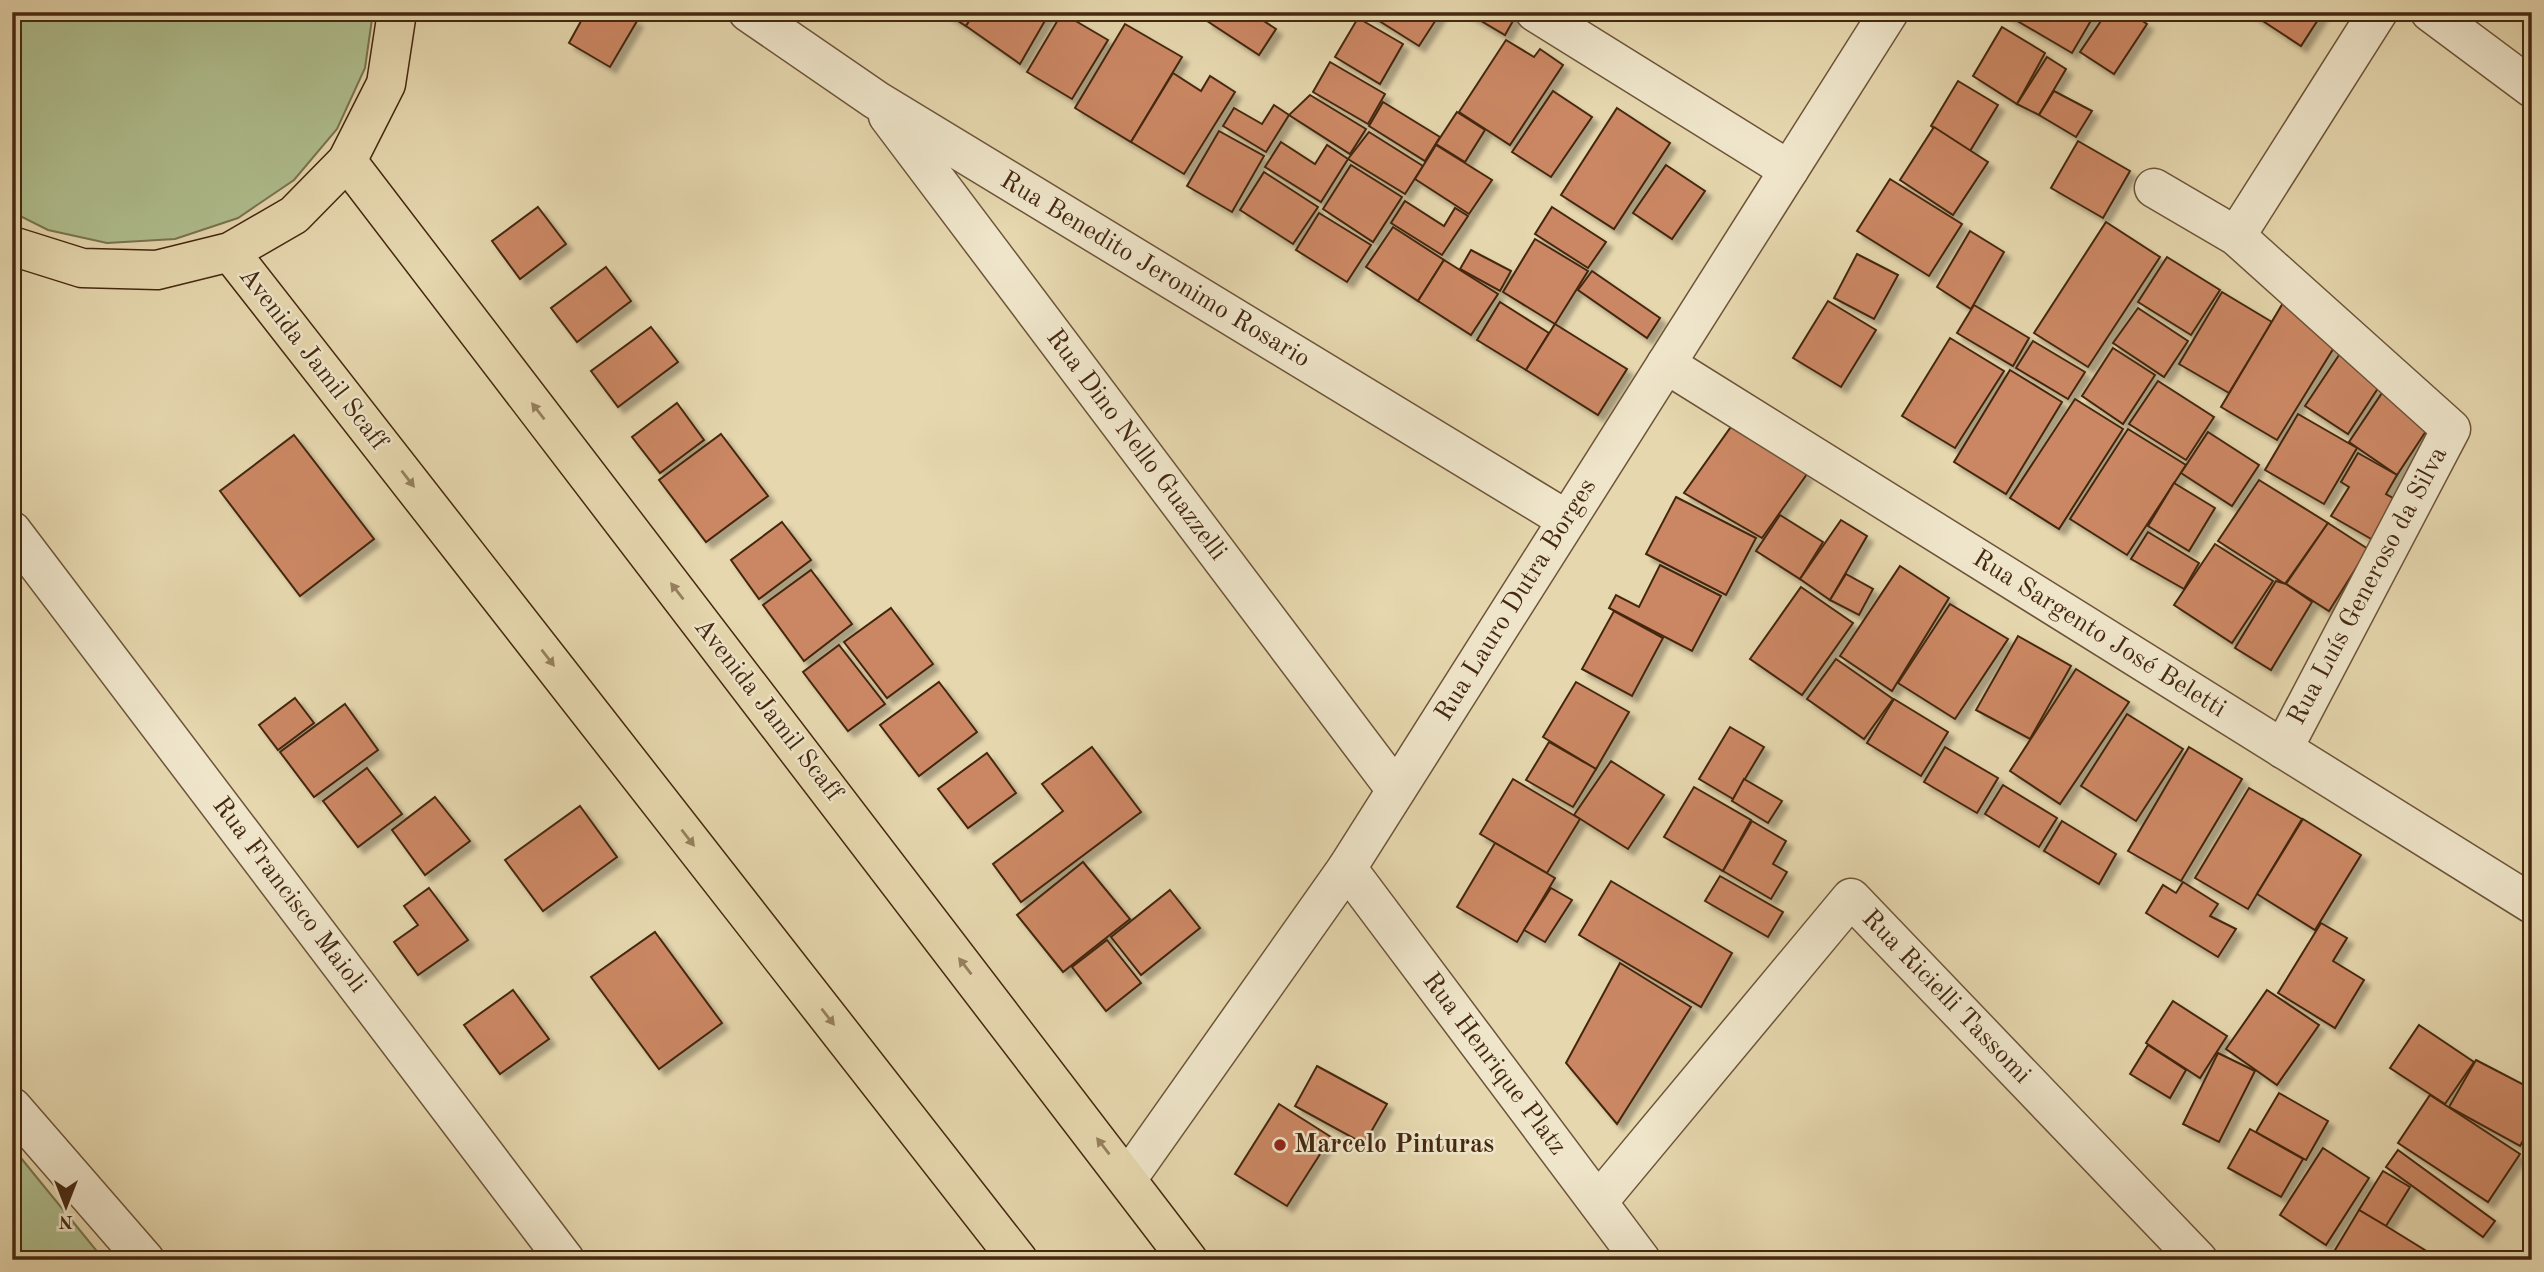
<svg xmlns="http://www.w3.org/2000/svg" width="2544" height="1272" font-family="'Old Standard TT',serif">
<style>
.green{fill:#b0bf8f;stroke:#7a7450;stroke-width:2}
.building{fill:#cb8764;stroke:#452810;stroke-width:2;filter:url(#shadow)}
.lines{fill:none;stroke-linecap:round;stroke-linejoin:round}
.minor-casing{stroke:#6d5438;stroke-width:41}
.primary-casing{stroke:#452810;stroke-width:41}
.minor{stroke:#efe5ca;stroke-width:38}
.primary{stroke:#e6d7ae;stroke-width:38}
.oneway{fill:#96805f}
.poi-dot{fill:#8f2418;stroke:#efe5ca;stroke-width:2.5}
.labels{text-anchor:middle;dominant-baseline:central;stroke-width:5;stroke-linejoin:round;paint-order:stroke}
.street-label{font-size:26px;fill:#452810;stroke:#efe5ca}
.poi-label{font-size:26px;font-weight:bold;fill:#452810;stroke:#efe5ca;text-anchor:start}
</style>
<defs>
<filter id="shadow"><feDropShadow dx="6" dy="6" stdDeviation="2" flood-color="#0004"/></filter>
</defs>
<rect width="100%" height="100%" fill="#e6d7ae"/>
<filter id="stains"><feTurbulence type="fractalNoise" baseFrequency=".00286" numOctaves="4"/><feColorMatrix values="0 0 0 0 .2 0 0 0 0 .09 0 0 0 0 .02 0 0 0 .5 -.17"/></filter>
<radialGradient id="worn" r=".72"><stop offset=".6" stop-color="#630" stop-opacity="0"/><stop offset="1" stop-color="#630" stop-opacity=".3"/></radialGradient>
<g class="green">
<polygon points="12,12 373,12 365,68 337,129 294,180 238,218 175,239 107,243 48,230 12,212"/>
<polygon points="12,1147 104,1260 105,1260 12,1260"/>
</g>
<g class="building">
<polygon points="586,12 622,12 637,21 610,67 569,43"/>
<polygon points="944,12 975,12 966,26"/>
<polygon points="975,12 1050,12 1020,64 966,26"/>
<polygon points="1212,12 1250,12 1276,29 1259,55 1207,21"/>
<polygon points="1365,12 1441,12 1419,46"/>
<polygon points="1466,12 1518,12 1505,35"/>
<polygon points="2002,12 2096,12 2072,53"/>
<polygon points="2107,12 2129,12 2147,24 2114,74 2080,52"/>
<polygon points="2249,12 2323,12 2301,46"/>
<polygon points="1062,13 1108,40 1072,99 1027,72"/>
<polygon points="1358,18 1403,44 1380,84 1335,57"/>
<polygon points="1125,24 1182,57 1131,142 1075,108"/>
<polygon points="2002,27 2045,53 2017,104 1973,76"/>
<polygon points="1506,40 1534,57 1540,49 1563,65 1510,145 1459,112"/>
<polygon points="2047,57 2066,69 2039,115 2017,104"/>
<polygon points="1330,62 1385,94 1368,124 1313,92"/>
<polygon points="1173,73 1201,91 1210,76 1235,92 1184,174 1131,142"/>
<polygon points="1958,81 1998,105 1970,151 1931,126"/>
<polygon points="1553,91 1592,117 1551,177 1512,152"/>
<polygon points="2054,91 2092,111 2076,137 2039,115"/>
<polygon points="1310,95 1366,129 1350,154 1289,115"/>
<polygon points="1383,102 1440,137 1425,161 1369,126"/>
<polygon points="1274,105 1289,115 1266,152 1223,126 1234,108 1262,124"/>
<polygon points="1617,108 1670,143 1614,229 1561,195"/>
<polygon points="1457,112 1485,130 1465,162 1436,144"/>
<polygon points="1934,127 1988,162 1953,215 1900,180"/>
<polygon points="1219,131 1264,156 1232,212 1187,186"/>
<polygon points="1369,132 1423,166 1405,194 1348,159"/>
<polygon points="2078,141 2130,171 2103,218 2051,188"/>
<polygon points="1281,142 1315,164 1327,145 1348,159 1321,202 1265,167"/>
<polygon points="1436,145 1492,180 1469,214 1415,179"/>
<polygon points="1351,165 1402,197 1373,242 1323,209"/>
<polygon points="1666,165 1705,191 1672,239 1633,213"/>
<polygon points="1264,172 1318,207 1293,244 1240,210"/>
<polygon points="1890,179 1962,224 1929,276 1857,231"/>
<polygon points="1405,201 1444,226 1455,208 1468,216 1442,255 1391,223"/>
<polygon points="538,207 566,244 520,279 492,241"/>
<polygon points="1552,207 1606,242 1588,268 1535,234"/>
<polygon points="1319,213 1371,245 1347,282 1296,250"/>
<polygon points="2106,222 2160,257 2088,367 2034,333"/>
<polygon points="1393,227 1444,260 1418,301 1366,267"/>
<polygon points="1970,231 2004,252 1971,309 1937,287"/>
<polygon points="1535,239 1588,271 1555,324 1503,292"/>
<polygon points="1471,250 1511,271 1500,291 1460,269"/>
<polygon points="1857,254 1898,275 1874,319 1834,298"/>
<polygon points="2167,257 2220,290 2191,335 2138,302"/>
<polygon points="1444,260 1498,294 1471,335 1418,301"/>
<polygon points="606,267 631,301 577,342 551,308"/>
<polygon points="1592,271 1660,318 1647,338 1578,290"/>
<polygon points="2222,292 2272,322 2229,393 2179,364"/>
<polygon points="2286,298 2343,333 2277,440 2221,407"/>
<polygon points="1828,301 1876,330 1841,387 1793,358"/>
<polygon points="1500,302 1549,333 1526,370 1477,340"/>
<polygon points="1974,305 2029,338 2013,366 1957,333"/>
<polygon points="2138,308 2188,341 2164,377 2113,343"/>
<polygon points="1555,324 1627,369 1598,415 1526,370"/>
<polygon points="651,327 678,362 618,407 591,371"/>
<polygon points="1950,338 2004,371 1955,448 1902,416"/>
<polygon points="2033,341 2085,372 2068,399 2016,368"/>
<polygon points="2113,348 2155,375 2123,424 2082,396"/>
<polygon points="2343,349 2386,376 2348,434 2305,406"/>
<polygon points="2010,370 2062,402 2006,494 1954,462"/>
<polygon points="2158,381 2214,417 2186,460 2129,424"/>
<polygon points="2382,393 2430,425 2397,475 2349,442"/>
<polygon points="2075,399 2123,429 2059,529 2010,498"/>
<polygon points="677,403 704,440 660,473 632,437"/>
<polygon points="2298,414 2357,448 2324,504 2265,470"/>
<polygon points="1733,424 1807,474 1762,538 1684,493"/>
<polygon points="2128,429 2186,465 2127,555 2070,519"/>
<polygon points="2208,432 2259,465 2232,506 2181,473"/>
<polygon points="721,434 768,496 706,542 659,480"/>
<polygon points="294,435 374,539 300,596 220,491"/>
<polygon points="2358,453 2397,475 2386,494 2404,504 2380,544 2331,516 2349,487 2341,482"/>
<polygon points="2259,480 2328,523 2285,584 2218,541"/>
<polygon points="2174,483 2215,508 2189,551 2148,526"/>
<polygon points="1676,497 1756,538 1726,595 1646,554"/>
<polygon points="1780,515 1823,542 1800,579 1756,551"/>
<polygon points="1841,520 1867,536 1830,600 1800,579"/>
<polygon points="782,522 811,560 759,599 731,560"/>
<polygon points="2328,523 2368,549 2329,611 2286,584"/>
<polygon points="2148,532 2199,563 2184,589 2131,559"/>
<polygon points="2215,544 2273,581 2232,643 2174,605"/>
<polygon points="1660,565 1721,596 1692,651 1609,608 1616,595 1639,607"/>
<polygon points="1900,566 1949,598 1892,691 1840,656"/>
<polygon points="811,570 852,624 804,661 763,605"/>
<polygon points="1846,574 1873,589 1859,615 1830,600"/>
<polygon points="2276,581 2286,584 2312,602 2271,670 2235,648"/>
<polygon points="1801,587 1853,623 1802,695 1750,659"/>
<polygon points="1950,604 2008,639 1955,719 1898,683"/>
<polygon points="891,608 933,664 887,698 844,642"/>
<polygon points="1614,611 1663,638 1632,696 1582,669"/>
<polygon points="2018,636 2071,666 2030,739 1976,710"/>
<polygon points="839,645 885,704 848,731 803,672"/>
<polygon points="1836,659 1893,699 1864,739 1807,699"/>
<polygon points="2076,669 2129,702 2060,804 2010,771"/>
<polygon points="939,682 977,732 919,776 880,725"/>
<polygon points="1576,682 1629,712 1596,769 1543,737"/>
<polygon points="295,698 314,723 278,750 259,725"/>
<polygon points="1894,699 1948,732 1921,776 1867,743"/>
<polygon points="345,704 378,750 314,797 280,752"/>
<polygon points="2127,714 2183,749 2136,821 2081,786"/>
<polygon points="1730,727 1764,747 1733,799 1699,779"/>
<polygon points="1549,742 1596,769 1573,807 1526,780"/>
<polygon points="1092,747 1141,812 1021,902 993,864 1063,811 1042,784"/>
<polygon points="1945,747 1998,778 1977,813 1924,782"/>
<polygon points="2189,747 2242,779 2181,881 2128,851"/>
<polygon points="987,753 1016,793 968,828 938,789"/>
<polygon points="1611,761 1664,795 1628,849 1574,815"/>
<polygon points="367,768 402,814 358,847 323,801"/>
<polygon points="1513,779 1580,819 1547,873 1480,834"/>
<polygon points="1744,779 1782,801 1768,823 1732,801"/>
<polygon points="2003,785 2057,818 2039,847 1985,814"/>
<polygon points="1694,787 1751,820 1723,871 1664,837"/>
<polygon points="2249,788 2302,819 2248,909 2195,878"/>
<polygon points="435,797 470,841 425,875 392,830"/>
<polygon points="580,806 617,857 543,911 505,860"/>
<polygon points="2303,819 2361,855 2315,930 2257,894"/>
<polygon points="1752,821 1786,841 1773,864 1787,872 1771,899 1723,871"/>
<polygon points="2062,821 2116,854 2099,884 2044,851"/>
<polygon points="1495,843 1555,878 1517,942 1457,907"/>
<polygon points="1083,862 1130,919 1063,972 1017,915"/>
<polygon points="1720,876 1783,912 1768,937 1705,901"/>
<polygon points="1611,881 1732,953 1701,1007 1579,935"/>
<polygon points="2183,882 2218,904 2210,916 2236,929 2218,957 2146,913 2163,885 2176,893"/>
<polygon points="429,888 468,940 418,975 394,942 418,925 404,906"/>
<polygon points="1551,888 1572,900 1545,942 1524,930"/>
<polygon points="1170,890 1200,928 1141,975 1111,937"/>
<polygon points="2321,923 2347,938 2333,961 2364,980 2335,1028 2278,993"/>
<polygon points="655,932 722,1023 659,1069 591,977"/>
<polygon points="1107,940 1141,983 1106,1011 1072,967"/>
<polygon points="1620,963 1691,1007 1617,1124 1566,1063"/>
<polygon points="513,990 549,1039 500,1074 464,1025"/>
<polygon points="2267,990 2319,1025 2277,1085 2226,1049"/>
<polygon points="2173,1001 2227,1036 2200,1078 2146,1043"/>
<polygon points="2419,1025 2474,1062 2445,1104 2390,1068"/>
<polygon points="2148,1045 2186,1070 2170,1098 2130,1074"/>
<polygon points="2218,1053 2255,1071 2219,1142 2183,1124"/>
<polygon points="2476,1060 2532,1089 2532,1125 2520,1146 2449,1107"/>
<polygon points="1317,1066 1387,1104 1364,1144 1295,1106"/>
<polygon points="2279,1093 2328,1121 2306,1160 2256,1132"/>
<polygon points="2430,1095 2520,1154 2488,1202 2398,1143"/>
<polygon points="1279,1104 1331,1137 1287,1206 1235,1174"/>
<polygon points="2250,1129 2303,1159 2281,1197 2228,1168"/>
<polygon points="2323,1148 2369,1178 2326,1245 2280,1215"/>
<polygon points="2398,1150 2495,1221 2483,1237 2386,1167"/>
<polygon points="2383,1171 2410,1187 2386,1226 2359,1210"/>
<polygon points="2359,1210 2386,1226 2441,1260 2329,1260"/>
</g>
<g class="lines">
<defs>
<g id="minor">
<polyline points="748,12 876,100 1567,520"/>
<polyline points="1535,12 1789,170"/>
<polyline points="2430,12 2532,88"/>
<polyline points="888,116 1396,790"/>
<polyline points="2154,188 2236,236 2451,429 2283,749"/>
<polyline points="2236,236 2378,12"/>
<polyline points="1666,364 2532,904"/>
<polyline points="12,531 565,1260"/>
<polyline points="1347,868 1641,1260"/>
<polyline points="12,1107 145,1260"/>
<polyline points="1128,1178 1347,868 1889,12"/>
<polyline points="1598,1202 1851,898 2198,1260"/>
</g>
<g id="primary">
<polyline points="347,161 1188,1260"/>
<polyline points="12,246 82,268 157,270 230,252 294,215 347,161 386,84 397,12"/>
<polyline points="230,252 1018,1260"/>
</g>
</defs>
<use href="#minor" class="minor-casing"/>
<use href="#primary" class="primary-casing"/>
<use href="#minor" class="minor"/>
<use href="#primary" class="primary"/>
</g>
<defs><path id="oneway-solid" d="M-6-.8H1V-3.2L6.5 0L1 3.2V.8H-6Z" transform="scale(1.75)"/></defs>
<g class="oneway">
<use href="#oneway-solid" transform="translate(538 411) rotate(-128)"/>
<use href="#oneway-solid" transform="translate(408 479) rotate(52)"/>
<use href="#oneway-solid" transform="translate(677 591) rotate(-128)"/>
<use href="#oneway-solid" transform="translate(548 658) rotate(52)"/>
<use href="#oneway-solid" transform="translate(688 838) rotate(52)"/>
<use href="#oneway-solid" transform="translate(965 966) rotate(-128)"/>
<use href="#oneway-solid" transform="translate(828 1017) rotate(52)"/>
<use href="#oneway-solid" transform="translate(1103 1146) rotate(-128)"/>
</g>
<circle class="poi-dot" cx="1280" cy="1145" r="7"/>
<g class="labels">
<g class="street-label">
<text transform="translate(1155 270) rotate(31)">Rua Benedito Jeronimo Rosario</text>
<text transform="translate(313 359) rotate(52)">Avenida Jamil Scaff</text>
<text transform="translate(1136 445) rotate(53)">Rua Dino Nello Guazzelli</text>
<text transform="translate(2368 586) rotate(-62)">Rua Luís Generoso da Silva</text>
<text transform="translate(1516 600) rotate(-58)">Rua Lauro Dutra Borges</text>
<text transform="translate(2099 634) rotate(32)">Rua Sargento José Beletti</text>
<text transform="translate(768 710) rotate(52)">Avenida Jamil Scaff</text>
<text transform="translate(289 895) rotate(53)">Rua Francisco Maioli</text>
<text transform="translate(1946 997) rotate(46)">Rua Ricielli Tassomi</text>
<text transform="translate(1494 1064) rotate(53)">Rua Henrique Platz</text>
</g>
<g class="poi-label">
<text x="1294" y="1145">Marcelo Pinturas</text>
</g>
</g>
<rect width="2544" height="1272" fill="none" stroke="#e6d7ae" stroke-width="42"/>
<rect x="14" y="14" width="2516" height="1244" fill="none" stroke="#452810" stroke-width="3.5"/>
<rect x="21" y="21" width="2502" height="1230" fill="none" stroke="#452810" stroke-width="2"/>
<g transform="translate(66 1206) rotate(180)" stroke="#efe5ca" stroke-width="5" paint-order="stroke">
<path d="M0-5L12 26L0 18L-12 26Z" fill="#452810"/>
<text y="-10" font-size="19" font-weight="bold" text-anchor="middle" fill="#452810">N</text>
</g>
<rect width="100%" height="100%" filter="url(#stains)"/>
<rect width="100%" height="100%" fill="url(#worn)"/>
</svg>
